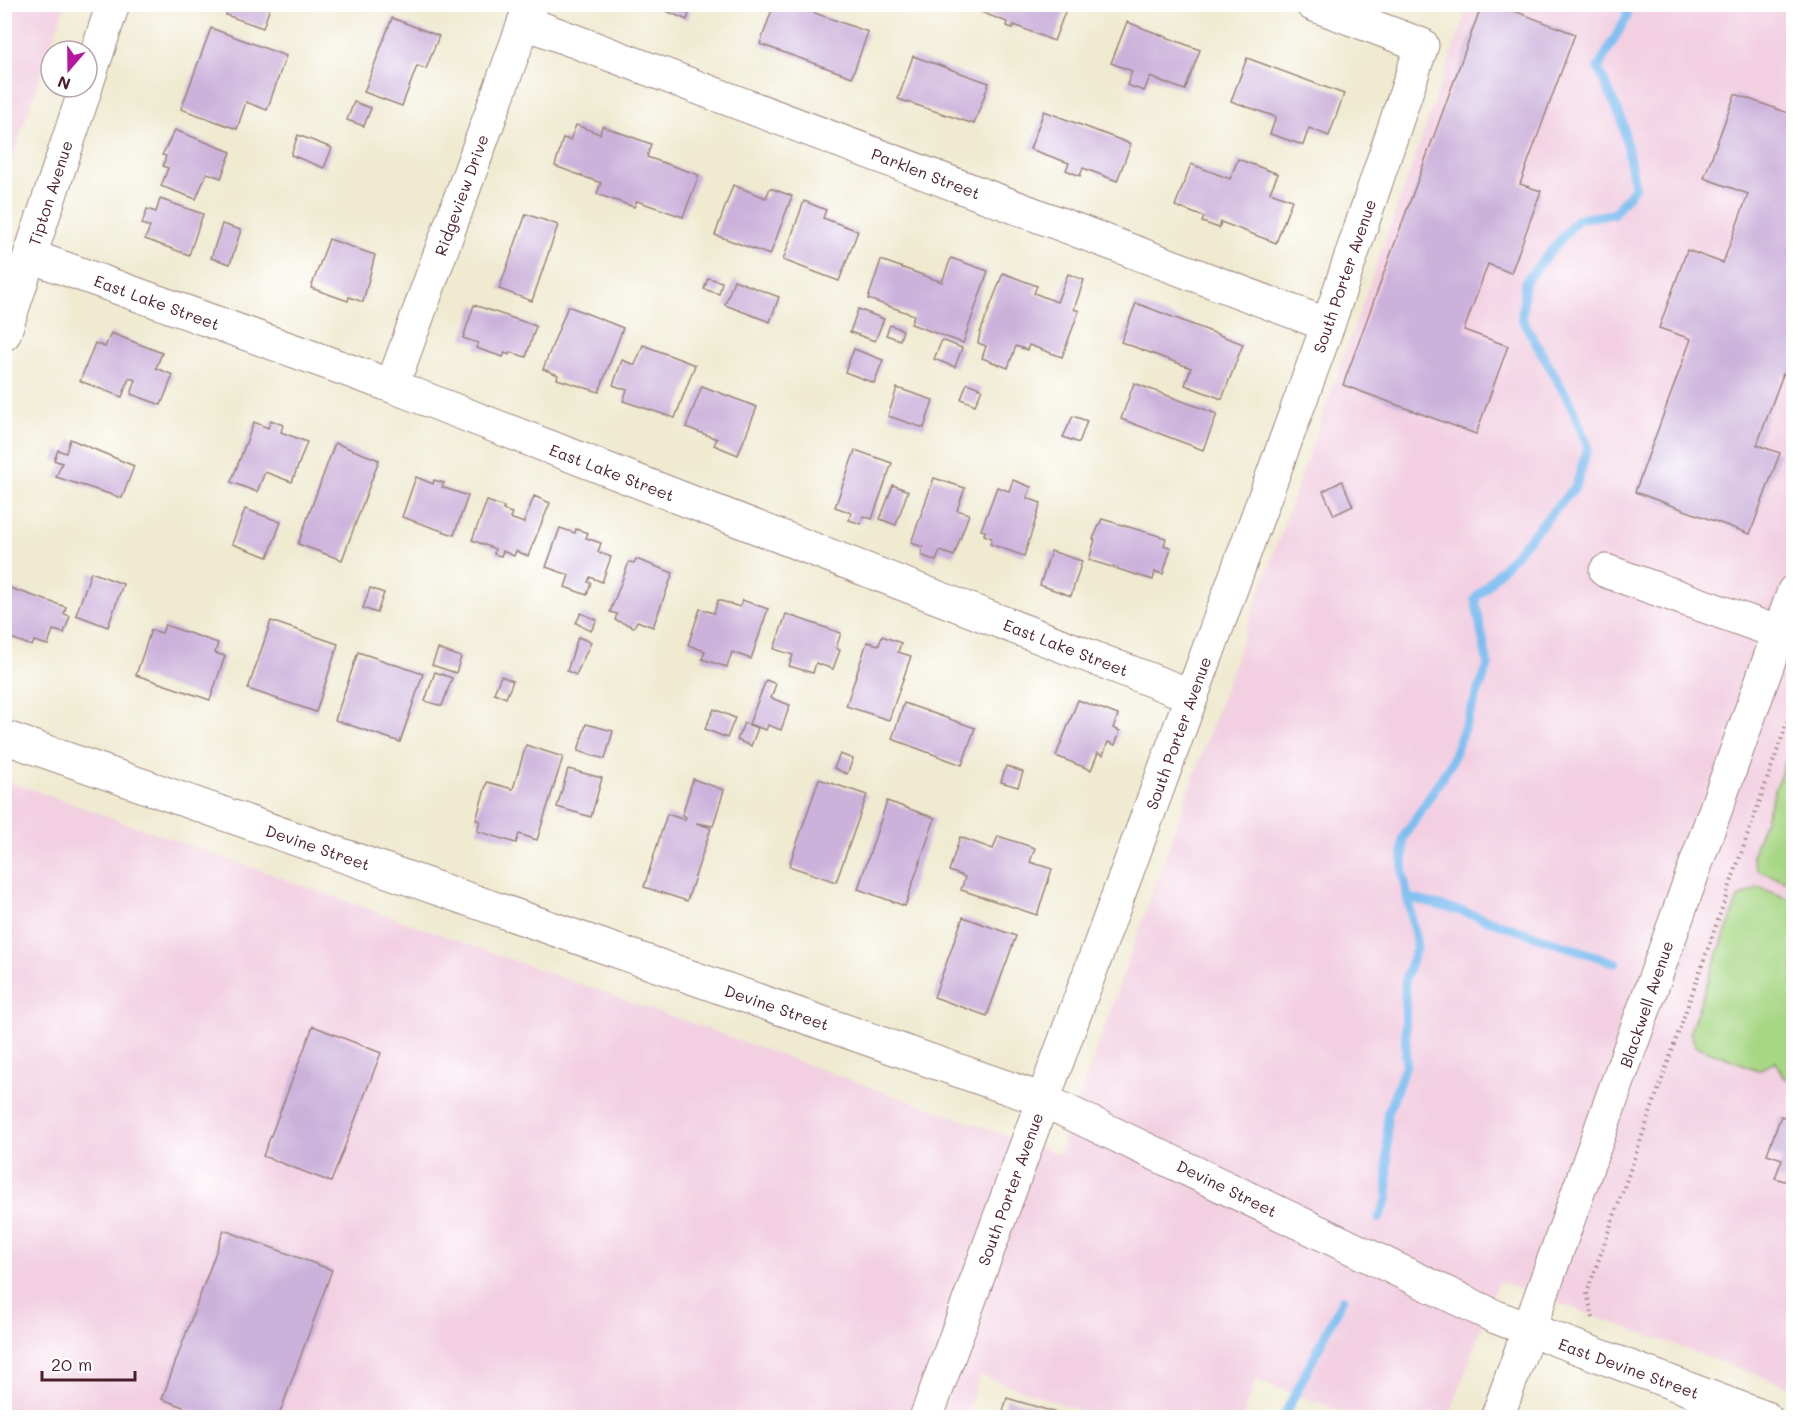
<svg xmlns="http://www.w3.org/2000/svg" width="1798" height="1422" font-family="Mali,sans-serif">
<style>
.built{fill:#f2cfe1}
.green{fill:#a7d785;stroke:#787b58;stroke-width:1.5}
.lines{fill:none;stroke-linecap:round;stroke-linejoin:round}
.stream{stroke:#7bbdf0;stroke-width:9}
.building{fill:#ccb2db}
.minor-casing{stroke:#9c847e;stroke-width:35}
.path{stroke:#9c847e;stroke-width:4;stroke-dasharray:1.5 4.5;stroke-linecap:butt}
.minor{stroke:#fff;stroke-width:33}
.labels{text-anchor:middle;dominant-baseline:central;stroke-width:6;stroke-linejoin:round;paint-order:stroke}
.street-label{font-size:16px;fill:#4a1f2b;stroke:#fff}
</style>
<rect width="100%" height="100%" fill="#fff"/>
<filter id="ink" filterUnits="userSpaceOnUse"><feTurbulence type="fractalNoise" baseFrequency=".0167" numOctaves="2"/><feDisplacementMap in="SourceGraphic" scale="12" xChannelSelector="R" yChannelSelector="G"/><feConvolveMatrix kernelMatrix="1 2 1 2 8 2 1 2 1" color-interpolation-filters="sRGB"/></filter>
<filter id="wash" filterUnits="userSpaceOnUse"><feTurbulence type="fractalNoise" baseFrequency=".008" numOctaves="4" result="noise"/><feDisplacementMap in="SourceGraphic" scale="24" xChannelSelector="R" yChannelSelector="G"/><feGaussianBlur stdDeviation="1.35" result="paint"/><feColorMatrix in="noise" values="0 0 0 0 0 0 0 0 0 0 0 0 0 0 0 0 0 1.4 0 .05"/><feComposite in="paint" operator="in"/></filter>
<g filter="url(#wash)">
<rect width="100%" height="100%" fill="#efead0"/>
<g class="built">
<polygon points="5,4 65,5 5,179 4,5"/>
<polygon points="1469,5 1793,5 1793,1388 1498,1281 1449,1417 1357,1417 1256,1380 1242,1417 1098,1417 980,1375 965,1418 5,1418 5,780 1059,1154"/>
</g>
<g class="green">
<polygon points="1793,739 1794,884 1793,884 1757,870 1752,856"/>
<polygon points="1758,887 1793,900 1793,1081 1783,1077 1776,1062 1758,1070 1695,1046 1690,1031 1738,898"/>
</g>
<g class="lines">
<g class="stream">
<polyline points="1407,897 1467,913 1616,963"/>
<polyline points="1379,1218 1388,1198 1387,1115 1406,1064 1405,979 1417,946 1403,873 1403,838 1450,765 1488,666 1475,599 1576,486 1588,447 1571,404 1522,319 1525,282 1578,219 1613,214 1635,187 1622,120 1598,68 1627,16 1625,4"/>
<polyline points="1283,1418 1343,1299"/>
</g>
</g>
<g id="blocks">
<g class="building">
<polygon points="229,4 271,4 263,28 226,15"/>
<polygon points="650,4 692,4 687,20"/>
<polygon points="774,4 790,4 868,32 852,77 760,44"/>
<polygon points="984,4 1068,4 1054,41 1014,25 1013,28 1006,26 1007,22 981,12"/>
<polygon points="1482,4 1496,4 1575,34 1520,184 1541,191 1511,273 1488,264 1464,330 1508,346 1476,434 1343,385"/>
<polygon points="392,18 439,36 426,69 417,66 402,106 364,92"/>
<polygon points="1127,22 1200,50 1185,90 1150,77 1144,91 1127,85 1132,71 1111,63"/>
<polygon points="211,28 286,56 267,110 246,102 237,129 181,109"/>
<polygon points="913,56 989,83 974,124 898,99"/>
<polygon points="1247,58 1344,94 1329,136 1309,128 1303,145 1270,134 1276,117 1231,101"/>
<polygon points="1735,94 1794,115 1794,378 1783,374 1757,445 1780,453 1750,534 1635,492 1691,339 1659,328 1687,250 1723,263 1748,194 1704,178"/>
<polygon points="354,102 371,108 364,126 347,120"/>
<polygon points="1044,111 1131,144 1117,181 1083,168 1080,176 1066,170 1069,163 1030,149"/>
<polygon points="576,125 600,134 602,126 651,144 647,157 699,175 683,217 637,201 634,207 597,194 601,183 555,166 563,138 570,140"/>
<polygon points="175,130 231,152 221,178 207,173 196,199 161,186 168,168 163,166 166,156 162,155"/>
<polygon points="298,135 332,148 324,168 291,155"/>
<polygon points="1238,159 1278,174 1270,192 1292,200 1276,243 1221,222 1219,228 1202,222 1204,217 1175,206 1191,164 1230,179"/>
<polygon points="733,185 766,198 770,188 792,196 770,255 715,235"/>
<polygon points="160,199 203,214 189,255 145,239 150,227 142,224 147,209 156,212"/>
<polygon points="804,201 826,210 823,218 858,231 839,281 783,260"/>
<polygon points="526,214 558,225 532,301 499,289"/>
<polygon points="222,224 241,230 230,264 211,258"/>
<polygon points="329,239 375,255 363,302 349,297 348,301 311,288"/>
<polygon points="951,258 988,271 963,343 911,324 914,315 868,299 881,260 942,282"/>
<polygon points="1003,273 1037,286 1034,293 1057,302 1068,274 1084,280 1074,309 1079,311 1062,357 1029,345 1027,350 1016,346 1008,368 982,358 986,346 978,343 980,333"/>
<polygon points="708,278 722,282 719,294 704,289"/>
<polygon points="734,280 779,297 770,322 725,305"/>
<polygon points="1136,303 1243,344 1222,399 1185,385 1191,368 1121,342"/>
<polygon points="474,305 536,326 526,357 510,352 509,355 505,353 503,357 476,348 478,343 463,338"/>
<polygon points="568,306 623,328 599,392 557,379 558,375 543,369"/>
<polygon points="858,309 884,319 875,341 850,332"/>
<polygon points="890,325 903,330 900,340 886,335"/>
<polygon points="111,333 162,353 156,368 173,375 161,405 131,394 136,380 129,378 122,397 80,381 95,343 105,347"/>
<polygon points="942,340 962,348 955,367 934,359"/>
<polygon points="643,345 695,365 675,418 623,401 627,390 613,385 622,360 635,365"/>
<polygon points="854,349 883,360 874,383 845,372"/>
<polygon points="967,383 982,389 975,405 961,399"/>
<polygon points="1134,383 1217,414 1203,450 1121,419"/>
<polygon points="702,386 757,407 738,455 714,445 717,439 686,427"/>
<polygon points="897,388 933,400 924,428 888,416"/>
<polygon points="1073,416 1087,421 1079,443 1063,437"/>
<polygon points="271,420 283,425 281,432 307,442 292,482 265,472 257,492 231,482 254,422 268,428"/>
<polygon points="70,439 134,466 122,498 56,477 62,463 54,460 58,450 66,453"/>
<polygon points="335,443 379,460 342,560 298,544"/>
<polygon points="855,450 892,463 872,519 863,516 861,524 849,520 852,513 835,507"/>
<polygon points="416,477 433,484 434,480 444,483 442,487 468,496 454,535 402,517"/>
<polygon points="934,478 965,488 957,510 969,514 954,556 940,551 936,561 921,555 923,547 911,543"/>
<polygon points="1013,480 1031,487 1027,498 1041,503 1024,556 990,544 992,538 984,535 985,531 981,530 997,487 1009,491"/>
<polygon points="1342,481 1353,506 1334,515 1323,491"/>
<polygon points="893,485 908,491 896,525 880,519"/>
<polygon points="534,496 550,503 528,556 516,551 514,556 503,551 501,556 494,554 495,549 472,540 487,501 504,507 503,510 512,513 510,518 524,523"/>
<polygon points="245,509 281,522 268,557 232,544"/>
<polygon points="1102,519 1166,538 1164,545 1171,548 1163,574 1155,572 1153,580 1089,560 1095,540 1093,539"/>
<polygon points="560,528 575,533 576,529 588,533 586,538 601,543 598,552 611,557 602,582 590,577 588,582 591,583 587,595 565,587 569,575 546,567"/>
<polygon points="1051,551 1082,561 1071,596 1040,585"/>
<polygon points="636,559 673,573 653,627 637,621 634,627 615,620 617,614 610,612 629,562 634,563"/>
<polygon points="91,572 123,584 108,627 76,615"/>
<polygon points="4,586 66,607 64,614 70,616 64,633 53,630 48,645 34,641 32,646 11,638 12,634 4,632"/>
<polygon points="370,588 384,593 377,613 363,608"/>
<polygon points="718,600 740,607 742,600 768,609 751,659 732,652 727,667 702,659 705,651 688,645 700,609 714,613"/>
<polygon points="581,613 597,620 591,631 576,623"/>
<polygon points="786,614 841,633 836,648 840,650 833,669 816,663 813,673 789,666 793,655 774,649"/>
<polygon points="271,621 338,644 316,712 248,689"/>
<polygon points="165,625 218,643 215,653 225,656 210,700 136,675 151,630 162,633"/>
<polygon points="882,636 901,643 898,652 911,656 889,720 846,706 867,642 879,645"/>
<polygon points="578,637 591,642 576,675 567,671"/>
<polygon points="438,649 461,657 456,673 432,665"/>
<polygon points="358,652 423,674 400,742 335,720"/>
<polygon points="435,672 452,678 442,706 425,701"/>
<polygon points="501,676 513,681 506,698 494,693"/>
<polygon points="766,680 776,684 771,698 790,705 781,730 768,725 766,730 749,724"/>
<polygon points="1078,700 1118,715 1113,728 1120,731 1115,745 1108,742 1103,755 1098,753 1091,770 1056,756"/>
<polygon points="904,703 975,728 962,765 892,739"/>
<polygon points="714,709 735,718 727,738 705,729"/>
<polygon points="744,723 758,728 751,746 737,740"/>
<polygon points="586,724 613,731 605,759 578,751"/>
<polygon points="526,745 563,757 537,840 519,834 516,843 477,831 480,821 476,820 487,782 513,789"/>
<polygon points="840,754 853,759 847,774 834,768"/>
<polygon points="1006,766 1023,772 1018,787 1001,782"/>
<polygon points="568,769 602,778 591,817 557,807"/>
<polygon points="693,779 724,790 713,826 696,823 711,828 687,901 644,887 667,814 685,820 686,817 682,815"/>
<polygon points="819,779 867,795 836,882 789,866"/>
<polygon points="887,801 935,818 905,906 858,889"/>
<polygon points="998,836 1035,848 1030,862 1052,869 1037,915 961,890 965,877 949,871 960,837 993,849"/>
<polygon points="963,917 1016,936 987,1016 934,997"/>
<polygon points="313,1026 381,1053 331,1182 263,1156"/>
<polygon points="1781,1116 1794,1120 1794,1184 1775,1178 1782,1159 1767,1154"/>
<polygon points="224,1230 332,1270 278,1418 212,1418 162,1399"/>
<polygon points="1007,1398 1054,1412 1052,1418 1001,1418"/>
</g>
</g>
</g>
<g filter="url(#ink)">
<use href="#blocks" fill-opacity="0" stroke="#9c847e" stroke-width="1.5"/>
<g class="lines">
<defs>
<g id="minor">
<polyline points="524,22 1328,325"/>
<polyline points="87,83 113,4"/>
<polyline points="30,256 392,386 1192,696"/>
<polyline points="4,334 86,87"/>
<polyline points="392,386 531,4"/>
<polyline points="1606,571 1794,638"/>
<polyline points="4,737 1043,1100 1496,1317 1766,1418"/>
<polyline points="926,1418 1328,325 1422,45 1312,4"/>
<polyline points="1497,1418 1794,591"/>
</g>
</defs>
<use href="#minor" class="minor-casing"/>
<polyline class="path" points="1593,1318 1587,1293 1794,703"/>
<use href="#minor" class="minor"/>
</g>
</g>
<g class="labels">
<g class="street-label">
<text transform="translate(926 173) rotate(21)">Parklen Street</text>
<text transform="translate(50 193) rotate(-72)">Tipton Avenue</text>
<text transform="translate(461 195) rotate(-70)">Ridgeview Drive</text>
<text transform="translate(1344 276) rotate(-71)">South Porter Avenue</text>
<text transform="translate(157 302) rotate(20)">East Lake Street</text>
<text transform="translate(612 472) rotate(21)">East Lake Street</text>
<text transform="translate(1066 647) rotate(21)">East Lake Street</text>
<text transform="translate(1178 733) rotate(-70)">South Porter Avenue</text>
<text transform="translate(318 847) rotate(19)">Devine Street</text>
<text transform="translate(1646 1004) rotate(-71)">Blackwell Avenue</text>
<text transform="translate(777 1007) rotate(19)">Devine Street</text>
<text transform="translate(1227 1188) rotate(26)">Devine Street</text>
<text transform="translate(1010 1189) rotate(-70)">South Porter Avenue</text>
<text transform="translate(1629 1368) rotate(20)">East Devine Street</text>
</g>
</g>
<rect width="1798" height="1422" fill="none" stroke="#fff" stroke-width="24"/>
<g transform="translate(69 69) rotate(200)"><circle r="28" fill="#ffffff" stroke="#b7a5aa" stroke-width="1.5"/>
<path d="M0-4.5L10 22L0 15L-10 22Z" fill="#b5179e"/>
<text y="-9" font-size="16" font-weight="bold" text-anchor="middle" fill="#4a1f2b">N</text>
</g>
<path d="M42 1371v9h93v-9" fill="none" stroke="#4a1f2b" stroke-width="3"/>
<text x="51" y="1371" font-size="18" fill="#4a1f2b" stroke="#ffffff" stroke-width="4.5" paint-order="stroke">20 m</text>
</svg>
